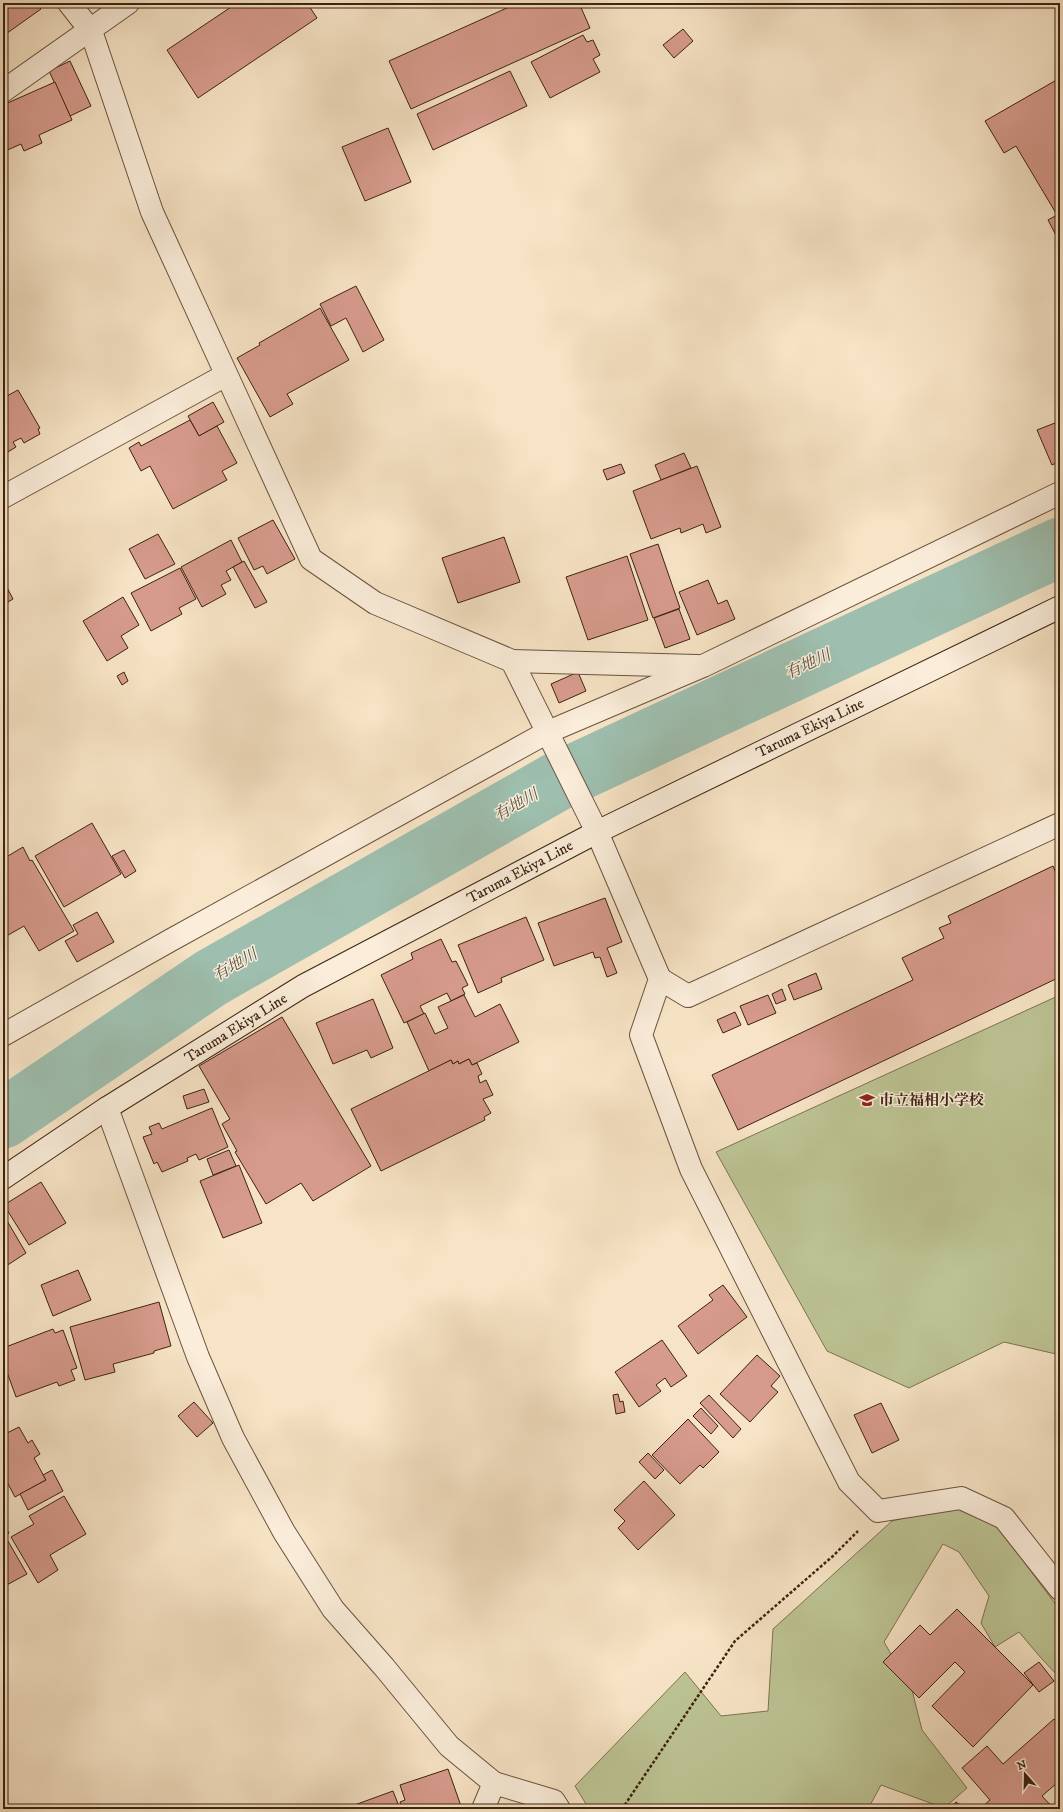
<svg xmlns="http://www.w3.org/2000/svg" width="1063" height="1812" font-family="'IM FELL DW Pica','Noto Serif JP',serif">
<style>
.green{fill:#bdc494;stroke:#7d7352}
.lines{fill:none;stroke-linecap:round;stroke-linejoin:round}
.river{stroke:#9ebfaf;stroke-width:59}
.building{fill:#d79b8d;stroke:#3d2210}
.street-casing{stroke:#6c523e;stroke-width:24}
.secondary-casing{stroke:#3d2210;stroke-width:24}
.path{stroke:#3d2210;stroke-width:2.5;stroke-dasharray:3 2;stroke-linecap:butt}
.street{stroke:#faedda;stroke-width:22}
.secondary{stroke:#faedda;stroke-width:22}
.labels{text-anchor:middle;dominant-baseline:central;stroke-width:3;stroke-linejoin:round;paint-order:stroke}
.street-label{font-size:15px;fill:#3d2210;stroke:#faedda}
.poi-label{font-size:15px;font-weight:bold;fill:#3d2210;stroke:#faedda;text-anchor:start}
.water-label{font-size:16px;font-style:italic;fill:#5a5140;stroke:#faedda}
</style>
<rect width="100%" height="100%" fill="#f7e4c6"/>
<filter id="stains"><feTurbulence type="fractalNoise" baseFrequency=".005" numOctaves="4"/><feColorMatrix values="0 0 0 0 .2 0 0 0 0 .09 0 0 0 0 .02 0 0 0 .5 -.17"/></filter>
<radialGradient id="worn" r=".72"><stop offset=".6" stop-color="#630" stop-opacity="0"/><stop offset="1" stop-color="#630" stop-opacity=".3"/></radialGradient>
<g class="green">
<polygon points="1060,995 1060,1353 1056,1354 1004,1342 909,1388 827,1351 716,1152"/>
<polygon points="953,1506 990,1517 1060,1610 1060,1678 1041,1658 1019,1632 995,1647 981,1623 989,1596 959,1552 943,1544 884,1642 912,1690 922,1730 967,1788 944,1808 881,1785 868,1809 589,1809 575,1786 685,1672 721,1716 768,1711 773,1629 892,1521"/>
</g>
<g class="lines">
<polyline class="river" points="3,1119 211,978 558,781 1060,547"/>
</g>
<g class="building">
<polygon points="3,3 37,3 41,9 3,36"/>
<polygon points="237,3 307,3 317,18 198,98 167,50"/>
<polygon points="518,3 579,3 590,28 411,109 389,61"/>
<polygon points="683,29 693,41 674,58 663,45"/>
<polygon points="583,35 587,42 593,40 600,55 593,59 600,72 550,98 531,62"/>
<polygon points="70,61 91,106 70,116 49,71"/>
<polygon points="510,71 527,106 433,150 417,114"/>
<polygon points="1060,78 1060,255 1055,245 1060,243 1048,220 1057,215 1016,146 1004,153 985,121"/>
<polygon points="55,82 72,120 39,135 42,143 24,151 21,144 3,152 3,105"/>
<polygon points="388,128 411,182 365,201 342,147"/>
<polygon points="356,286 384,340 363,352 346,318 331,326 320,304"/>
<polygon points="320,308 349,360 287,394 293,404 270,417 237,358 260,345 259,343"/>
<polygon points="18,390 40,428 38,429 40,434 24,443 21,438 13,442 16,447 3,455 3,398"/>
<polygon points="213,402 224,422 199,436 188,416"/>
<polygon points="190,420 199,436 217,426 237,463 222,471 227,480 173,509 150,466 141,471 129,448 139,442 141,446"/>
<polygon points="1060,421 1060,461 1052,465 1037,430"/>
<polygon points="684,453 691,468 661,480 655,465"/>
<polygon points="621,464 625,473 607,480 603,470"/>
<polygon points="697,466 721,527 706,533 703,524 681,533 680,528 651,539 633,491"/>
<polygon points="273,520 295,559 267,574 263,566 254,570 238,538"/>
<polygon points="158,534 175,564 145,579 129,549"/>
<polygon points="504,537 520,582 458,603 442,558"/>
<polygon points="231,540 242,562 226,571 231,580 221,585 226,594 202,607 181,567"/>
<polygon points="658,544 680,608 653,618 630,554"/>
<polygon points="627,556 648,620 588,640 566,577"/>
<polygon points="244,561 267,602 255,608 233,567"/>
<polygon points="180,568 196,599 179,608 182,614 151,631 131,593"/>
<polygon points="3,580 13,599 3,605"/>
<polygon points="708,580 718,604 727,600 735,619 697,635 679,592"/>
<polygon points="123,597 139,625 121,636 128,648 107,661 83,621"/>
<polygon points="679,609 690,639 665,648 654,618"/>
<polygon points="124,672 128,681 122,685 117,676"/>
<polygon points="578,672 586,691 559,703 551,684"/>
<polygon points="92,823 121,874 64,907 35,856"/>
<polygon points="23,847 30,861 32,860 74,931 39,951 24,926 3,938 3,859"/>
<polygon points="124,850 136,871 125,878 112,856"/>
<polygon points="1053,866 1060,882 1060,977 738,1130 712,1075 913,980 902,958 944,938 939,928 951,923 948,916"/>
<polygon points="605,898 622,942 607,948 617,973 607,977 600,957 595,958 593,952 554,966 538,923"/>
<polygon points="97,912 114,942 77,962 65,941 78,934 73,925"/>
<polygon points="526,917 544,960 501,978 502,982 478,993 458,945"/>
<polygon points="441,939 452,962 456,961 468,985 462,988 465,994 451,1001 447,993 420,1006 424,1014 404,1023 381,975 413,959 411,953"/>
<polygon points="816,973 822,989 794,1000 788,985"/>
<polygon points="782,989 786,1000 776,1004 772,994"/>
<polygon points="464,995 475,1017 500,1004 519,1042 472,1065 469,1059 459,1064 458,1061 453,1064 451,1060 429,1071 407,1022 425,1013 435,1034 448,1028 438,1007"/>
<polygon points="768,995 776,1013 748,1025 740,1006"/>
<polygon points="373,999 393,1048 371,1058 367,1050 333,1064 316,1023"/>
<polygon points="735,1012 741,1025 723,1033 717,1020"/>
<polygon points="282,1017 371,1166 313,1201 301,1183 266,1204 235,1152 237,1151 222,1124 230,1119 199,1066"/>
<polygon points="469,1059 472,1065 477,1063 482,1074 478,1076 480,1083 486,1080 493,1095 483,1099 491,1113 484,1117 485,1120 381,1171 351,1109 451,1060 453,1064 458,1061 459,1064"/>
<polygon points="204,1089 209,1102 187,1109 183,1096"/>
<polygon points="212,1108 228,1147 199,1160 196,1154 187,1158 188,1161 162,1172 157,1162 154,1164 143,1137 152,1134 149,1127 159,1123 162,1129"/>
<polygon points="229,1150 236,1166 213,1175 207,1159"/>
<polygon points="239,1165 262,1223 223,1238 200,1181"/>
<polygon points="41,1182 66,1223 29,1245 4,1205"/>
<polygon points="3,1214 26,1253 3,1268"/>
<polygon points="78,1270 91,1300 53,1316 41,1285"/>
<polygon points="723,1285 747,1317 698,1354 678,1326 713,1300 709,1295"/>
<polygon points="159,1302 171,1346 154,1351 154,1353 113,1364 115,1372 85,1380 70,1327"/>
<polygon points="53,1329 55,1333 63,1330 77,1368 71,1370 75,1380 59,1386 57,1382 16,1397 3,1361 3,1348"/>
<polygon points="662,1340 687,1376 671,1387 665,1378 656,1385 661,1391 639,1407 615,1372"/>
<polygon points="757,1355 780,1376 771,1386 778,1392 750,1422 720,1394"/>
<polygon points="618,1394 620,1402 623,1401 625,1412 616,1414 613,1395"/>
<polygon points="709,1395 741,1429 733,1438 700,1403"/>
<polygon points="194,1402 213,1423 197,1437 178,1416"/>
<polygon points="881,1403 899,1440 872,1453 854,1415"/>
<polygon points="701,1408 718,1426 711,1434 693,1416"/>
<polygon points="688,1419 719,1452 703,1468 700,1465 680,1484 652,1455"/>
<polygon points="19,1427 28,1443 32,1440 40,1454 34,1458 46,1480 15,1497 7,1482 4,1483 3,1482 3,1435"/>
<polygon points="648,1453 664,1470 655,1479 639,1462"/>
<polygon points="52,1470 63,1491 28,1510 20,1494 46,1480 43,1475"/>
<polygon points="644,1481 675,1515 638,1550 618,1528 625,1521 614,1510"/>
<polygon points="64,1496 86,1534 50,1555 58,1570 38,1583 11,1537 34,1524 29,1516"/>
<polygon points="3,1525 4,1525 9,1533 5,1536 27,1574 3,1587"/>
<polygon points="957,1609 1033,1685 973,1747 932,1706 965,1672 955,1662 919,1698 883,1662 920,1625 930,1635"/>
<polygon points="1039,1662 1054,1681 1039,1692 1024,1673"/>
<polygon points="1054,1719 1060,1726 1060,1787 1057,1783 1042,1796 1054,1809 986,1809 983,1806 990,1800 962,1768 987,1746 1003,1764"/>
<polygon points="448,1769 462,1809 403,1809 400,1802 405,1800 400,1785"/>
<polygon points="393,1791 400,1809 350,1809 349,1807"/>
<polygon points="956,1802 966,1809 951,1809"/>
</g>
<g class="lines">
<defs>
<g id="street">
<polyline points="69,3 91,31 152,212 311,559 375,603 512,661 597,832 660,979 641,1035 691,1169 849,1482 878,1511 961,1498 1004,1518 1060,1589"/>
<polyline points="3,91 128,3"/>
<polyline points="3,497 226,375"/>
<polyline points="512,661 697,666"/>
<polyline points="660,979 688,996 1060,824"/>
<polyline points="3,1035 171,940 548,732 703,666 1060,493"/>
<polyline points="107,1108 198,1357 233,1438 284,1532 333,1609 384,1667 449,1746 494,1783 554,1801 559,1809"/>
<polyline points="483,1809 494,1783"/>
</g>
<polyline id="secondary" points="3,1178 107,1108 303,986 597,832 1060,607"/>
</defs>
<use href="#street" class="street-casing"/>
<use href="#secondary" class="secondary-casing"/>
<polyline class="path" points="622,1809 735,1641 833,1556 858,1531"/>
<use href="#street" class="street"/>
<use href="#secondary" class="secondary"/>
</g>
<defs>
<symbol id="school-bare" viewBox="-9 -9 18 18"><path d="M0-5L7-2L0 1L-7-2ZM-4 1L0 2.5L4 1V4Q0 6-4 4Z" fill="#8f2418" stroke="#faedda" stroke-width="2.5" paint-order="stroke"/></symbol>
</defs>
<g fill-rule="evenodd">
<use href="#school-bare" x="856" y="1089" width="22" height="22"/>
</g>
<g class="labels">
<g class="street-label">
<text transform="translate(810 728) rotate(-26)">Taruma Ekiya Line</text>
<text transform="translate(520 872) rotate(-28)">Taruma Ekiya Line</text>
<text transform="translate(236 1028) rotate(-32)">Taruma Ekiya Line</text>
</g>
<g class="poi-label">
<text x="879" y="1100">市立福相小学校</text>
</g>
<g class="water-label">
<text transform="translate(808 664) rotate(-25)">有地川</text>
<text transform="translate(516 805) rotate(-30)">有地川</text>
<text transform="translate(235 965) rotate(-30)">有地川</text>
</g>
</g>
<rect width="1063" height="1812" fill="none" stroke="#f7e4c6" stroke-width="16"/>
<rect x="4" y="4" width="1055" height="1804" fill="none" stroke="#3d2210" stroke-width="2"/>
<rect x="8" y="8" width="1047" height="1796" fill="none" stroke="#3d2210"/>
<g transform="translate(1025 1774) rotate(340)" stroke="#faedda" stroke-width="3" paint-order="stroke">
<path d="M0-3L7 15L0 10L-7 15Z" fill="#3d2210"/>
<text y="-6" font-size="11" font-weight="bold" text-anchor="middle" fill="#3d2210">N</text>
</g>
<rect width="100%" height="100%" filter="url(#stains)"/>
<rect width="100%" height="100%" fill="url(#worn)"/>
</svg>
